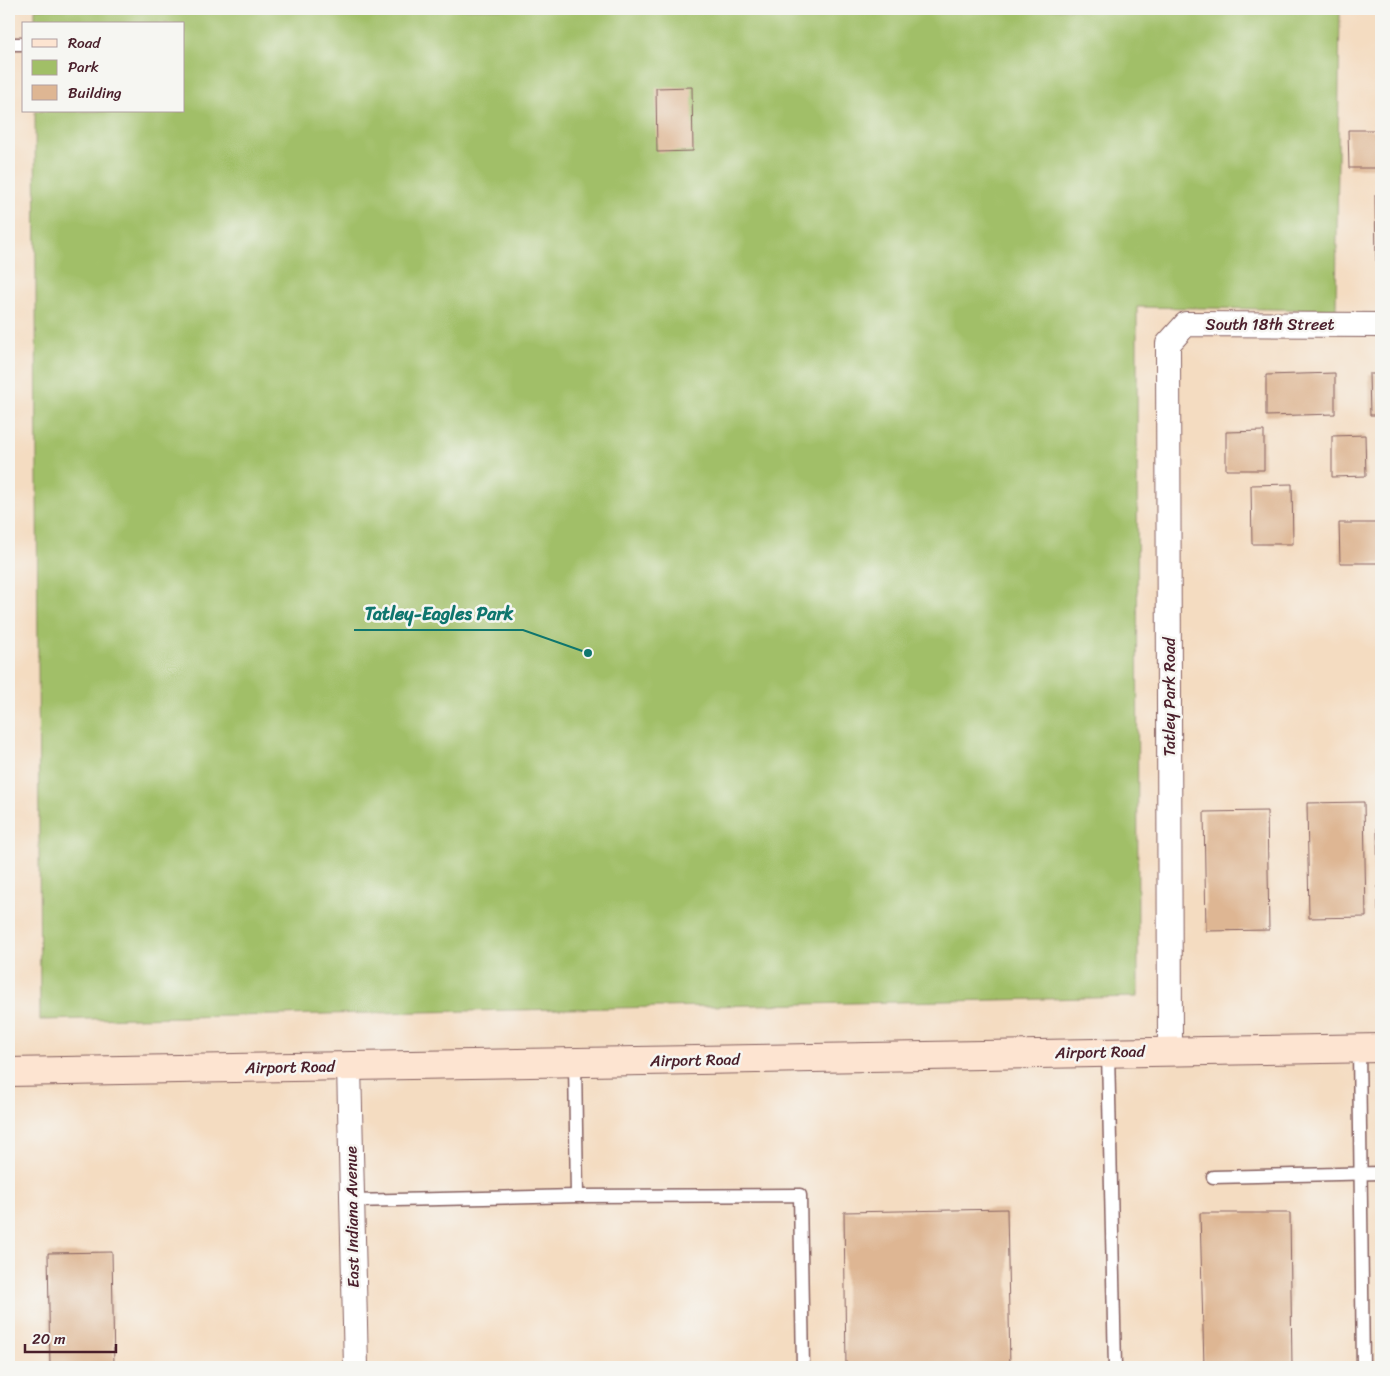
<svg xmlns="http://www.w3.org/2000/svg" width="1390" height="1376" font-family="Sriracha,sans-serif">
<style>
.green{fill:#a1bf67;stroke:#766f49}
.building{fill:#deb693}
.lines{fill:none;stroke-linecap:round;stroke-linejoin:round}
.lane-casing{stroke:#866160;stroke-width:15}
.street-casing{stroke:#866160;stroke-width:26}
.secondary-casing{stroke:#866160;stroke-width:30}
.lane{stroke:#fff;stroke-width:12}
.street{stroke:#fff;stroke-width:24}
.secondary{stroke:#fde4d1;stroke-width:28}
.labels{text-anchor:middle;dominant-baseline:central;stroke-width:5;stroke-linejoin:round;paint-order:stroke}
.street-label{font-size:16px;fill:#4a1f2b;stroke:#f6f6f2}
.leader{fill:none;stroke:#0f766e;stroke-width:2}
.callout-dot{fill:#0f766e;stroke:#f6f6f2;stroke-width:2}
.callout-label{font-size:18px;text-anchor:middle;font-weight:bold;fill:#0f766e;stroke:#f6f6f2;stroke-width:5;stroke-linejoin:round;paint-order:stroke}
</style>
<rect width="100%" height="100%" fill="#f6f6f2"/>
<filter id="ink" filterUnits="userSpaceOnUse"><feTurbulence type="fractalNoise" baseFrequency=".02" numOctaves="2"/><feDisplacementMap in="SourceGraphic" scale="10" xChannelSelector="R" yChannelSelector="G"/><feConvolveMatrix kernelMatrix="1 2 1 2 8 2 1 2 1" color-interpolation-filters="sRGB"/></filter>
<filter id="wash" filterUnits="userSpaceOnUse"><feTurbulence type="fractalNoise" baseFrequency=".0096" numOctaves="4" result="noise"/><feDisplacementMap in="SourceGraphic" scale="20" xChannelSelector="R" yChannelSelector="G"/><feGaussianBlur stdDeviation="1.12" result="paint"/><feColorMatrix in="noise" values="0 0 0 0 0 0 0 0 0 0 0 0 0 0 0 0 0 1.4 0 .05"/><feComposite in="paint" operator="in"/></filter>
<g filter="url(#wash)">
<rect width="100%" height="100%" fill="#f4dcc1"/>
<polygon class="green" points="35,9 1340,9 1336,310 1137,307 1138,997 40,1020 35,111 184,111 184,24 35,24"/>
<g id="blocks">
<g class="building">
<polygon points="692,87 693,151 657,152 656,88"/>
<polygon points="1348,130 1381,130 1381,168 1349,168"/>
<polygon points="1375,195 1381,195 1381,261 1376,261"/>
<polygon points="1335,373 1335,414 1266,416 1266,375"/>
<polygon points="1369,374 1381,374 1381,415 1370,415"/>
<polygon points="1264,431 1264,470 1226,470 1226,432"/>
<polygon points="1365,435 1366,476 1332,477 1332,436"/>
<polygon points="1292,484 1293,544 1252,544 1251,485"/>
<polygon points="1339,523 1381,523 1381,563 1340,563"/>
<polygon points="1364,802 1366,917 1309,918 1307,803"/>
<polygon points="1267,811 1269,930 1206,931 1204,812"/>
<polygon points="1377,825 1381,825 1381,911 1378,911"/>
<polygon points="1007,1209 1010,1367 846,1367 844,1212"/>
<polygon points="1200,1213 1290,1213 1292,1367 1204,1367"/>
<polygon points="112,1252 114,1367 50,1367 48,1253"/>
</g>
</g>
</g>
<g filter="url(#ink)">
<use href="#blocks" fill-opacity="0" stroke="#866160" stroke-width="1"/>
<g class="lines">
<defs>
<g id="lane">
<polyline points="9,44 24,44"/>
<polyline points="1359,1049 1363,1367"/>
<polyline points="1108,1052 1115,1367"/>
<polyline points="575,1062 577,1196 800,1195 803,1367"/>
<polyline points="1213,1177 1381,1173"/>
<polyline points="352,1201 577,1196"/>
</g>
<g id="street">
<polyline points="1170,1051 1168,344 1186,324 1381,325"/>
<polyline points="349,1066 356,1367"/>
</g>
<polyline id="secondary" points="9,1072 1381,1048"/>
</defs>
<use href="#lane" class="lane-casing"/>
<use href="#street" class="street-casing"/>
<use href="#secondary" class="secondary-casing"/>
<use href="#lane" class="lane"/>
<use href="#street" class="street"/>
<use href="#secondary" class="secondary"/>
</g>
</g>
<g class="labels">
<g class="street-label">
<text x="1270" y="324">South 18th Street</text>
<text transform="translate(1169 697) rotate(-90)">Tatley Park Road</text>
<text transform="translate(1100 1052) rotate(-1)">Airport Road</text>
<text transform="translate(695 1060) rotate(-1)">Airport Road</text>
<text transform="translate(290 1067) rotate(-1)">Airport Road</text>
<text transform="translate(352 1217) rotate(-91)">East Indiana Avenue</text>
</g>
</g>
<path class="leader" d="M588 653L523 630H354"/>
<circle class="callout-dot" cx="588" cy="653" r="5"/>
<g class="callout-label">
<text x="439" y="620">Tatley-Eagles Park</text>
</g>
<rect width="1390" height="1376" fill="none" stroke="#f6f6f2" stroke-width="30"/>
<rect x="22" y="22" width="162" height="90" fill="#f6f6f2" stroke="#b1a0a2"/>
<rect x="32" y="39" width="25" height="8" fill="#fde4d1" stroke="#b1a0a2"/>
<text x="68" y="48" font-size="15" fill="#4a1f2b">Road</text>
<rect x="32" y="60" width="25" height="15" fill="#a1bf67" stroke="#b1a0a2"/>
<text x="68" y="72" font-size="15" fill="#4a1f2b">Park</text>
<rect x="32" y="85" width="25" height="15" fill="#deb693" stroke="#b1a0a2"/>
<text x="68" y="98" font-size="15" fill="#4a1f2b">Building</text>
<path d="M25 1344v8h91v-8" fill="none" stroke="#4a1f2b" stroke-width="2.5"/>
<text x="32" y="1344" font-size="15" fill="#4a1f2b" stroke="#f6f6f2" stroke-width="4" paint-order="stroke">20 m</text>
</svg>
